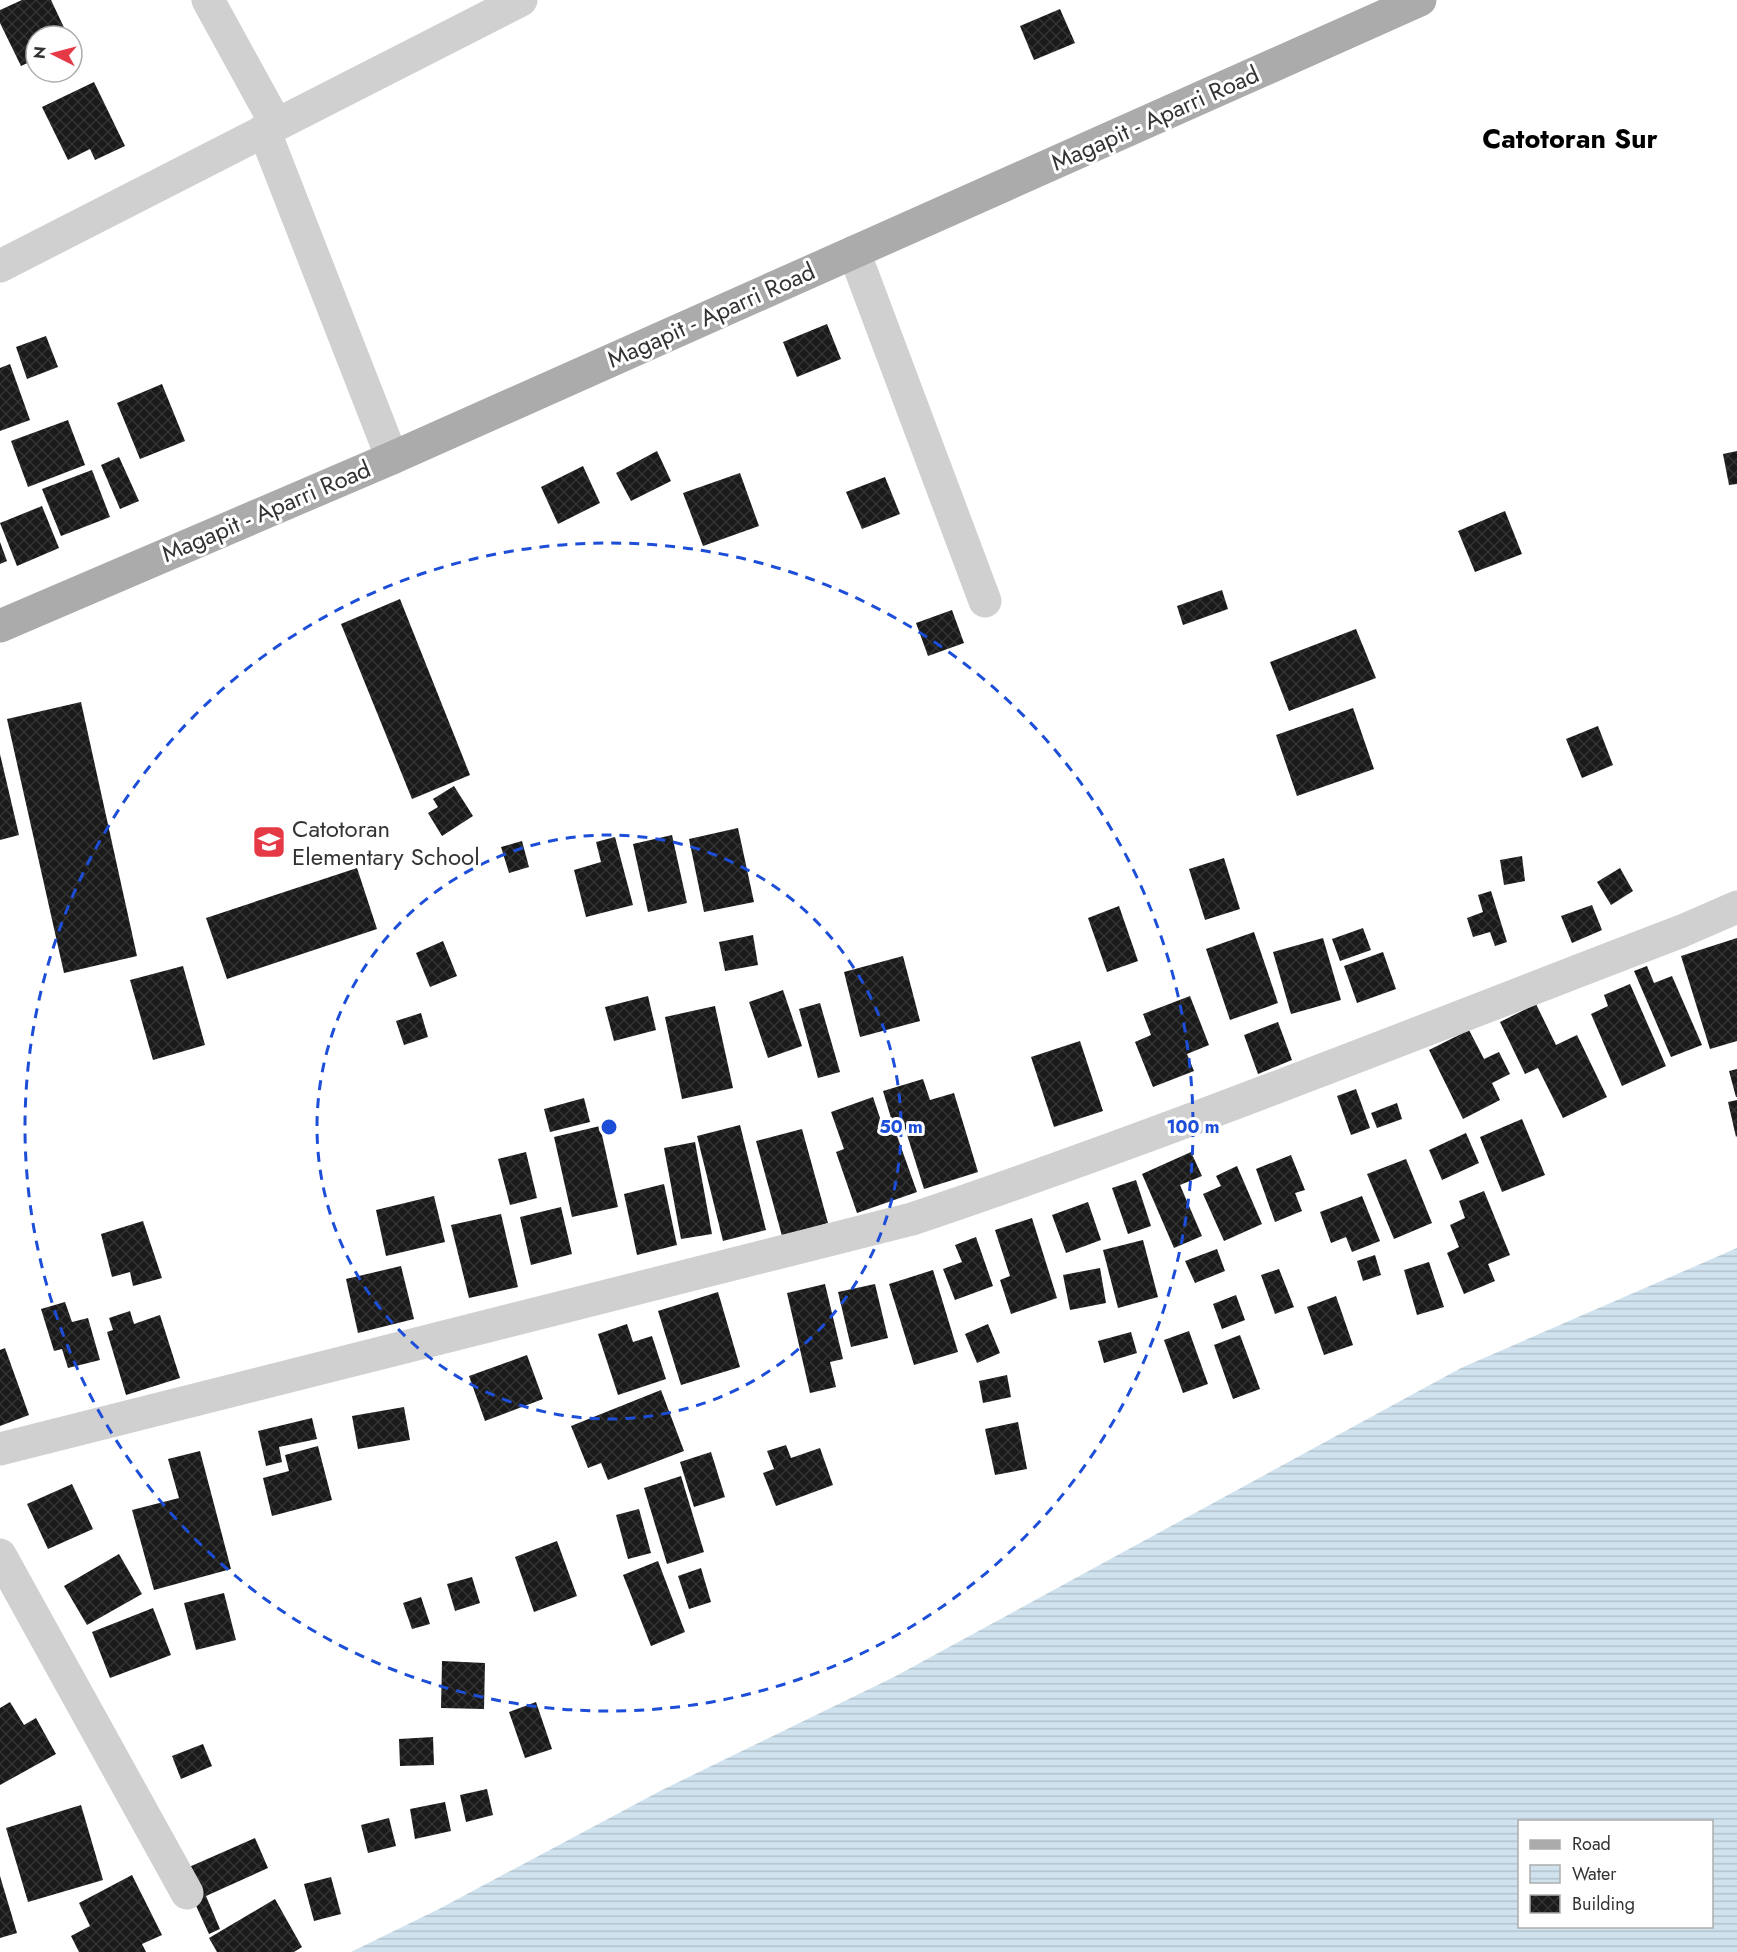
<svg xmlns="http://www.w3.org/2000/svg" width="1737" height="1952" font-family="Jost,sans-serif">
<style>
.water{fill:url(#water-rules);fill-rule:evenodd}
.building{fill:url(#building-cross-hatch)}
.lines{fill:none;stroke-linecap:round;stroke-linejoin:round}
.minor{stroke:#d0d0d0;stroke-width:33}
.major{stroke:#ababab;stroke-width:33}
.ring{fill:none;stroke:#1d4ed8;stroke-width:3;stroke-dasharray:10 8}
.labels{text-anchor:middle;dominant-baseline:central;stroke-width:6;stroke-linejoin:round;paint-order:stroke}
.street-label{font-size:24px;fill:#333;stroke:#fff}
.poi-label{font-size:24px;fill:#333;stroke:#fff;text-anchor:start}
.quarter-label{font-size:27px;font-weight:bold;fill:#000;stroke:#fff}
.centre{fill:#1d4ed8;stroke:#fff;stroke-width:3}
.ring-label{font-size:18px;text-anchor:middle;font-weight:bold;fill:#1d4ed8;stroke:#fff;stroke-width:6;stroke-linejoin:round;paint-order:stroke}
</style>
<defs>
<pattern id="water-rules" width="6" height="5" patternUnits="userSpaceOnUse" patternTransform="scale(1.5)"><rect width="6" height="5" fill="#cfe2ee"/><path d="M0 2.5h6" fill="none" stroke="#b2c2cd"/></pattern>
<pattern id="building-cross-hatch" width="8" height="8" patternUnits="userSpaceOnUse" patternTransform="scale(1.5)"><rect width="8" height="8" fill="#1a1a1a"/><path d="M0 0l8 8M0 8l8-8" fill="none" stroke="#333"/></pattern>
</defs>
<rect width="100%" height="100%" fill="#fff"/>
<path class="water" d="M1737,1248V1952H351L439,1909L662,1790L894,1677L1461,1368ZM1520,1822H1712V1926H1520Z"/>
<g class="building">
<polygon points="22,0 51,0 68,36 36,36 36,59 21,66 0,23 0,10"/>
<polygon points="1060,9 1075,43 1034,60 1020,26"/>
<polygon points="94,82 125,146 95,160 90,149 68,160 42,107"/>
<polygon points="827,324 841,359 797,377 783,342"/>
<polygon points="46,336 58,367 27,379 16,347"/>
<polygon points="10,364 30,420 0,431 0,368"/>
<polygon points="162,384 185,441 140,459 117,403"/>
<polygon points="68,420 85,465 28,487 11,441"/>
<polygon points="657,451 671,481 631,501 616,473"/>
<polygon points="1737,451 1737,484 1729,485 1723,454"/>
<polygon points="119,457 139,501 120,509 101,465"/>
<polygon points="583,466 600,503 558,524 541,487"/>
<polygon points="92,470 110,517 61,536 42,489"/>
<polygon points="740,473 759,526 703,546 683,493"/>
<polygon points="885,477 900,514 862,529 846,492"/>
<polygon points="42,506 59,548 17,566 0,523"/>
<polygon points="1505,511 1522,554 1475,572 1458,531"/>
<polygon points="0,542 7,561 0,564"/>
<polygon points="1222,590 1228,609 1183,625 1177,606"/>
<polygon points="400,599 470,775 412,799 341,624"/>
<polygon points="952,610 964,643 928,656 916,623"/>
<polygon points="1356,629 1376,678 1289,711 1270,662"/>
<polygon points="81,702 137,956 64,973 7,719"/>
<polygon points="1353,708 1374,769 1297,796 1276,735"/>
<polygon points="1598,726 1613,765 1582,778 1566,739"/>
<polygon points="0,754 19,835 0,840"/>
<polygon points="454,786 473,816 442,836 428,813 438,807 433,799"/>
<polygon points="738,828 754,902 704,912 689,839"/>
<polygon points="672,835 687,903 648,912 633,844"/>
<polygon points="615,837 633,905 586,917 574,870 601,862 596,842"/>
<polygon points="522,841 529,867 509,873 501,847"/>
<polygon points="1522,856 1525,881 1504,885 1500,860"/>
<polygon points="1224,858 1240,909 1205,920 1189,869"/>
<polygon points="357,868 377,929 227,979 206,918"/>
<polygon points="1620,868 1633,891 1611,905 1597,882"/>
<polygon points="1491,891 1507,942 1495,946 1490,932 1473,937 1467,918 1483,912 1478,895"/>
<polygon points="1592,905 1602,930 1572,943 1561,916"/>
<polygon points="1119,906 1138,961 1107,972 1088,918"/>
<polygon points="1363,928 1371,950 1340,961 1332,939"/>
<polygon points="1254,932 1278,1003 1230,1020 1206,949"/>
<polygon points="753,935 758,965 725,971 719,942"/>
<polygon points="1323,938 1341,1000 1291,1014 1273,952"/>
<polygon points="1737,938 1737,1041 1710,1049 1681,956"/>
<polygon points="443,941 457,976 430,987 416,953"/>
<polygon points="1383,952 1396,989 1357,1003 1344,966"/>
<polygon points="903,956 920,1021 860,1037 844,972"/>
<polygon points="183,966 205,1045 153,1060 130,980"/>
<polygon points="1647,966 1654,983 1672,976 1702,1045 1671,1057 1634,971"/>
<polygon points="1630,984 1666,1066 1622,1086 1591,1014 1608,1006 1604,995"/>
<polygon points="783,990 802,1046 768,1058 749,1002"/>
<polygon points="648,996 656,1030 614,1041 605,1007"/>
<polygon points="1190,996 1209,1045 1187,1054 1194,1071 1153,1087 1135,1042 1151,1035 1143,1014"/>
<polygon points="820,1003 840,1072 818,1078 799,1009"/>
<polygon points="1536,1004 1556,1045 1577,1035 1607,1097 1563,1118 1538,1068 1525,1074 1500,1022"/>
<polygon points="715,1006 733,1088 682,1099 665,1017"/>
<polygon points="421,1013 428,1037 404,1045 396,1021"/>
<polygon points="1278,1022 1292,1060 1258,1074 1244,1035"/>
<polygon points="1469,1030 1484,1059 1499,1052 1510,1074 1492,1083 1500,1100 1463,1119 1429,1050"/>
<polygon points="1080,1041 1103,1111 1054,1127 1031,1057"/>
<polygon points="1737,1069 1737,1097 1736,1097 1729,1071"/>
<polygon points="923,1079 930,1100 954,1093 978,1172 924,1189 904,1125 894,1128 883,1091"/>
<polygon points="1356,1089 1370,1128 1351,1135 1337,1096"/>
<polygon points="873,1097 886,1136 896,1133 917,1192 857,1213 836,1152 844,1149 831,1112"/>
<polygon points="584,1098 590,1122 550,1132 544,1109"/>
<polygon points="1737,1100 1737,1136 1736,1137 1728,1102"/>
<polygon points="1397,1103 1402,1119 1377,1128 1371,1113"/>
<polygon points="1522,1119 1545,1175 1502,1192 1480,1137"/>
<polygon points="740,1125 766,1230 723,1241 697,1136"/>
<polygon points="600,1126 618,1207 572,1217 554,1137"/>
<polygon points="802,1129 828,1223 782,1236 756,1141"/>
<polygon points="1466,1133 1479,1163 1442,1180 1429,1150"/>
<polygon points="695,1142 712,1234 681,1239 664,1148"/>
<polygon points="526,1152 537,1198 510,1205 498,1159"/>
<polygon points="1191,1152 1202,1176 1180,1185 1202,1236 1174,1248 1142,1174"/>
<polygon points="1291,1155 1305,1190 1295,1193 1302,1211 1275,1222 1256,1169"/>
<polygon points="1406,1159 1432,1223 1394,1239 1367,1174"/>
<polygon points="1237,1166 1262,1224 1224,1241 1203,1194 1221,1186 1216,1176"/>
<polygon points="1136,1180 1151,1226 1128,1234 1112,1188"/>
<polygon points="664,1184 677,1245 637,1255 624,1194"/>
<polygon points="1484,1191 1510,1255 1488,1264 1495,1281 1464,1294 1447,1253 1459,1247 1450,1225 1465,1218 1459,1201"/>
<polygon points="434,1196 445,1242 386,1256 376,1210"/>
<polygon points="1362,1196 1380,1241 1352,1252 1346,1237 1331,1243 1320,1212"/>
<polygon points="1088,1202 1101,1240 1066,1253 1052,1215"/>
<polygon points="561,1207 572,1254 531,1265 520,1217"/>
<polygon points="501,1214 518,1287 469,1298 451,1225"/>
<polygon points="1032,1218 1057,1298 1011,1314 1000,1280 1010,1276 995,1230"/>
<polygon points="143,1221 162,1278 133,1286 130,1272 112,1277 101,1234"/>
<polygon points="976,1237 993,1286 955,1300 943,1269 962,1262 955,1245"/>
<polygon points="1143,1240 1158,1297 1118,1308 1103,1250"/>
<polygon points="1217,1249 1225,1271 1195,1283 1185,1261"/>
<polygon points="1375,1255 1381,1275 1363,1281 1357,1261"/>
<polygon points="1429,1262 1444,1307 1417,1315 1404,1270"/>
<polygon points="401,1266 414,1319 358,1333 346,1279"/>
<polygon points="1100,1268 1106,1303 1070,1310 1063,1275"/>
<polygon points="1279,1269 1294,1307 1275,1314 1261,1275"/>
<polygon points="933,1270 958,1352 914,1365 889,1284"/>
<polygon points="825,1284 843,1359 830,1362 836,1387 810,1393 787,1293"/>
<polygon points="875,1284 888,1338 851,1347 838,1292"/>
<polygon points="718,1292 740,1367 681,1385 658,1311"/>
<polygon points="1236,1295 1245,1320 1222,1329 1213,1304"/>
<polygon points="1336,1296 1353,1345 1324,1355 1307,1307"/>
<polygon points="65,1302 72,1322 88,1318 100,1360 68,1368 62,1349 54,1351 41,1309"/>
<polygon points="130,1311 134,1324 160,1315 180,1378 126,1395 107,1332 113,1330 109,1318"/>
<polygon points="627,1324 633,1342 652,1336 666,1379 618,1395 598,1334"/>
<polygon points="988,1324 1000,1353 977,1363 965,1334"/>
<polygon points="1189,1331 1208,1384 1183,1393 1164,1340"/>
<polygon points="1131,1332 1137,1353 1104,1363 1098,1341"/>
<polygon points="1240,1335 1260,1389 1233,1399 1214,1345"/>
<polygon points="5,1348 29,1415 0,1426 0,1350"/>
<polygon points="527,1355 543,1399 485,1421 469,1376"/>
<polygon points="1007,1375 1011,1397 983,1403 979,1381"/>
<polygon points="661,1390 684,1451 608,1480 601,1463 588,1468 571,1426"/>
<polygon points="404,1407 410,1440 358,1449 352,1416"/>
<polygon points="312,1418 317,1439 279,1447 282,1462 266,1466 258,1431"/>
<polygon points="1018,1422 1027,1469 995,1475 985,1429"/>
<polygon points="786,1445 791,1458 820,1448 833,1485 776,1506 763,1473 774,1469 767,1451"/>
<polygon points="318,1446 332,1500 272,1516 263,1478 289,1471 285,1455"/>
<polygon points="200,1451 231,1569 154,1590 132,1510 179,1498 168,1459"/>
<polygon points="711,1452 725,1497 694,1507 680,1462"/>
<polygon points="681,1476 704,1552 667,1564 644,1488"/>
<polygon points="72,1484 93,1529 48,1549 27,1504"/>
<polygon points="639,1509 651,1553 628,1559 616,1515"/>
<polygon points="557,1541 577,1596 534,1612 515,1557"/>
<polygon points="119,1554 142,1594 87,1625 64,1586"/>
<polygon points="658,1561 685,1632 651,1646 623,1575"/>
<polygon points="701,1568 711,1602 689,1609 678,1576"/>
<polygon points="472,1577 480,1603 455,1611 447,1584"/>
<polygon points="224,1593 236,1640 196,1650 184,1603"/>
<polygon points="421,1597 430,1624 412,1629 403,1603"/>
<polygon points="153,1608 171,1655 110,1678 92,1632"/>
<polygon points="442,1661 485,1663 484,1709 441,1708"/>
<polygon points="10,1702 24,1725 36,1718 56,1754 0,1785 0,1708"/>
<polygon points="536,1702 552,1749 525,1758 509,1712"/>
<polygon points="433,1737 434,1765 400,1766 399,1739"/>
<polygon points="203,1744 212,1766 181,1779 172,1756"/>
<polygon points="487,1789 493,1815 466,1822 460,1795"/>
<polygon points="445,1802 451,1831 415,1839 410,1809"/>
<polygon points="81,1805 103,1880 28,1902 6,1828"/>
<polygon points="389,1818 396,1846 368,1853 361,1825"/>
<polygon points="255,1838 268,1868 206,1896 220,1929 209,1934 180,1871"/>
<polygon points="132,1875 162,1935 142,1944 146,1952 79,1952 71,1936 90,1926 79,1903"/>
<polygon points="0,1876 17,1933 0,1938"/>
<polygon points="331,1877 341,1914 314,1921 304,1884"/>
<polygon points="275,1899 302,1947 294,1952 217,1952 209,1938"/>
</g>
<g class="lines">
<g class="minor">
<polyline points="208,0 276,124"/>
<polyline points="264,130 392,458"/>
<polyline points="854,252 985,601"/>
<polyline points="0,266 521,0"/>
<path d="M0,1449L912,1219C1171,1132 1426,1029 1682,931L1737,907"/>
<polyline points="0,1555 187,1893"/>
</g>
<polyline class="major" points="0,626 392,458 1420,0"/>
</g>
<g class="ring">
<circle cx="609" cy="1127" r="292"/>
<circle cx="609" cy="1127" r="584"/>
</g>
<defs>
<symbol id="school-square" viewBox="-11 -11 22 22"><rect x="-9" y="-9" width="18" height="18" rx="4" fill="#e63946" stroke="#fff"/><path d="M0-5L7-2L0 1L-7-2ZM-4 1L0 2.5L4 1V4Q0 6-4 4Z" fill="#fff"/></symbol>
</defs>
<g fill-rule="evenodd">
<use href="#school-square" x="250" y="823" width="38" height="38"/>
</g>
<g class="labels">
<g class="street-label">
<text transform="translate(1155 118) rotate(-24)">Magapit - Aparri Road</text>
<text transform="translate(711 315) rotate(-24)">Magapit - Aparri Road</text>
<text transform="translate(266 511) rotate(-23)">Magapit - Aparri Road</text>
</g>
<g class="poi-label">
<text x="292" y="828">Catotoran<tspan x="292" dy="28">Elementary School</tspan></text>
</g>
<g class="quarter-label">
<text x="1570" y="138">Catotoran Sur</text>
</g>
</g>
<circle cx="609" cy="1127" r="9" class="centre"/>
<g class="ring-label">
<text x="901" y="1133">50 m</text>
<text x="1193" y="1133">100 m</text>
</g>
<rect x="1518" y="1820" width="195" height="108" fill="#ffffff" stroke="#adadad" stroke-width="1.5"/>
<rect x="1530" y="1840" width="30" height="9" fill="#ababab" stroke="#adadad" stroke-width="1.5"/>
<text x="1572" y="1850" font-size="18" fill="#333333">Road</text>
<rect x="1530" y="1865" width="30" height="18" fill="url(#water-rules)" stroke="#adadad" stroke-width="1.5"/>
<text x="1572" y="1880" font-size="18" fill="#333333">Water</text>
<rect x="1530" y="1895" width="30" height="18" fill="url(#building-cross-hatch)" stroke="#adadad" stroke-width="1.5"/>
<text x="1572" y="1910" font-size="18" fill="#333333">Building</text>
<g transform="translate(54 54) rotate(276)"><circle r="28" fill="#ffffff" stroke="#adadad" stroke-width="1.5"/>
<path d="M0-4.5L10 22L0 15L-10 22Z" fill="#e63946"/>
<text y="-9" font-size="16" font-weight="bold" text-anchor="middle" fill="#333333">N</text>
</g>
</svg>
